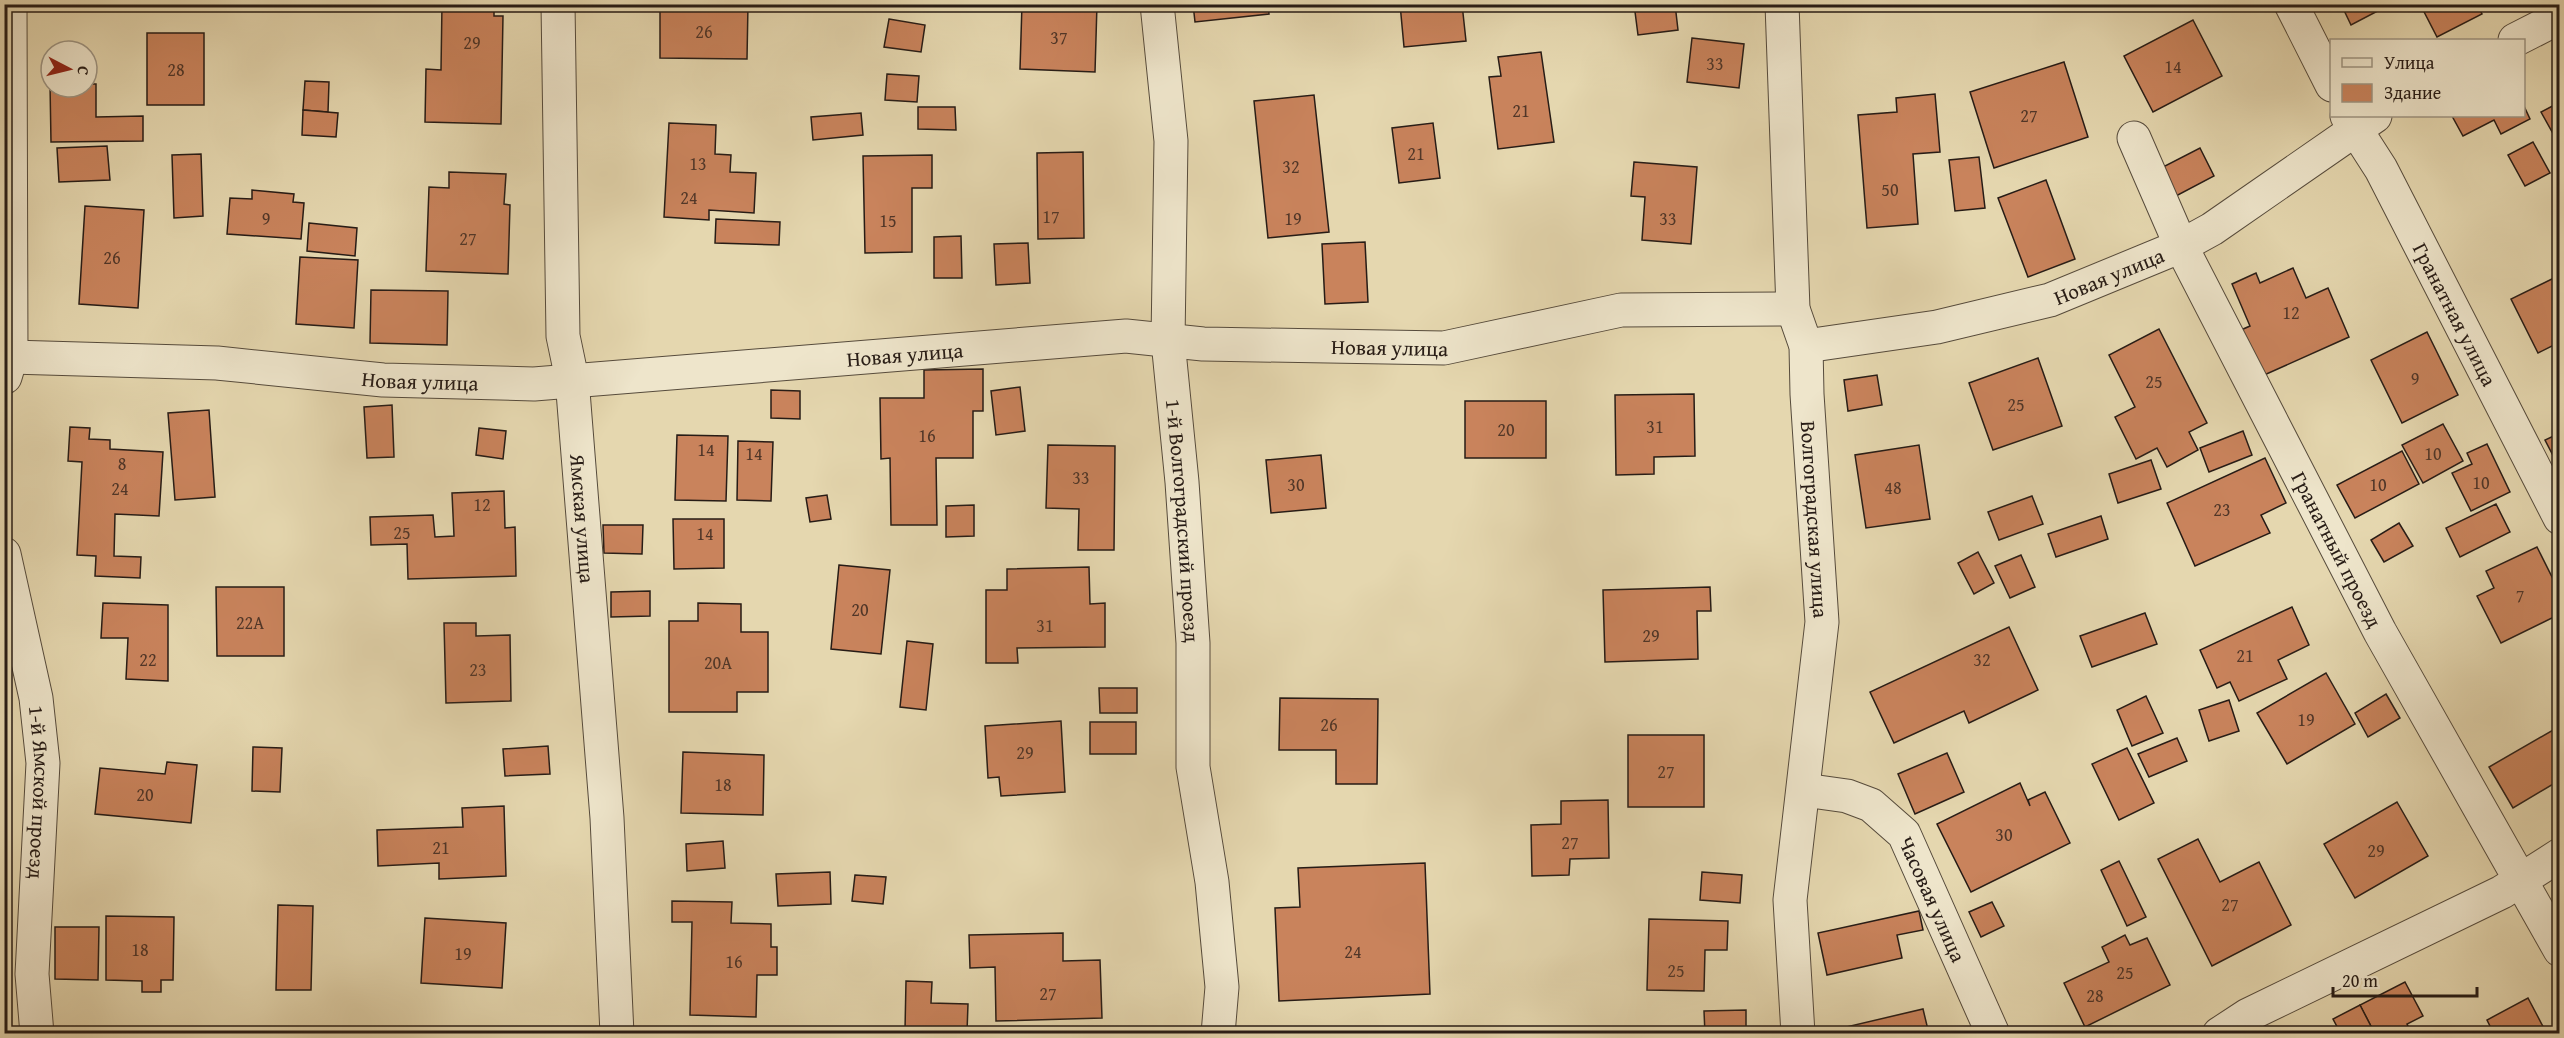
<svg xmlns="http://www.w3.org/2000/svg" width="2564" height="1038" font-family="'Gentium Book Plus',serif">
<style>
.building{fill:#c9835c;stroke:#271c16;stroke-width:1.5}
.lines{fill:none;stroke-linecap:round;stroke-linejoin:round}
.minor-casing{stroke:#564b3c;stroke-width:35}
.minor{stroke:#eee5cb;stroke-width:33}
.labels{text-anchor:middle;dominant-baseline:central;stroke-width:5;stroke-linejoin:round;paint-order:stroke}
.number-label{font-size:18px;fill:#503628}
.street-label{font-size:21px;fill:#271c16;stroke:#eee5cb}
</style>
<rect width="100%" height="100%" fill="#e5d7af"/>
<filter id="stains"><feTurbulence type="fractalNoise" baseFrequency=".00333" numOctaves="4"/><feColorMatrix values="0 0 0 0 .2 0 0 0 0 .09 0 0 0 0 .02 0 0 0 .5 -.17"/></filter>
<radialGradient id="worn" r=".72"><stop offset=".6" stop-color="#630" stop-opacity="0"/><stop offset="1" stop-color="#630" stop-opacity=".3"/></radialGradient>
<g class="building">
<polygon points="442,4 494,4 494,16 503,16 501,124 425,122 426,69 441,70"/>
<polygon points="660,4 748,4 747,59 660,58"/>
<polygon points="1022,4 1097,4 1095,72 1020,69"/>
<polygon points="1193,4 1268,4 1269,14 1195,22"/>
<polygon points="1400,4 1462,4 1466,41 1404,47"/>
<polygon points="1634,4 1675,4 1678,30 1638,35"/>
<polygon points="2341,4 2391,4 2351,25"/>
<polygon points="2420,4 2477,4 2482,14 2437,37"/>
<polygon points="889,19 925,25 921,52 884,47"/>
<polygon points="2193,20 2222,76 2153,112 2124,56"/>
<rect x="147" y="33" width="57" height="72"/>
<polygon points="1692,38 1744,44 1739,88 1687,82"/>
<polygon points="1541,52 1554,142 1498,149 1489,77 1501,76 1498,57"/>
<polygon points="2064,62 2088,137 1994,168 1970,92"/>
<polygon points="887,74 919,76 917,102 885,100"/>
<polygon points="305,81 329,82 328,112 303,110"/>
<polygon points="50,84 51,87 87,87 87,84 96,84 96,117 143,116 143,141 51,142"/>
<polygon points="1935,94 1940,152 1913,154 1918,224 1867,228 1858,115 1897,112 1896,98"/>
<polygon points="1314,95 1329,232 1268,238 1254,101"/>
<polygon points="2560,102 2560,146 2541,112"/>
<polygon points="2524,106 2530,119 2501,134 2494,120 2463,136 2452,116 2524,116"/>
<polygon points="918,107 955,107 956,130 918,129"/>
<polygon points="303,110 338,113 336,137 302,135"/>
<polygon points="861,113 863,135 813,140 811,117"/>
<polygon points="669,123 716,125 715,154 731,155 730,172 756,173 754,213 709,210 709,220 664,217"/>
<polygon points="1433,123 1440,178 1399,183 1392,128"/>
<polygon points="2533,142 2550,173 2525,186 2508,155"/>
<polygon points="107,146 110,180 59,182 57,148"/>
<polygon points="2200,148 2214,176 2176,196 2161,168"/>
<polygon points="1083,152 1084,238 1038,239 1037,153"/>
<polygon points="201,154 203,216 174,218 172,155"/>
<polygon points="932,155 932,188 912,188 912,252 865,253 863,156"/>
<polygon points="1979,157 1985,208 1955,211 1949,160"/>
<polygon points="1634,162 1697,167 1691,244 1642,240 1645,197 1631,196"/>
<polygon points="449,172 506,174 504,204 510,205 508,274 426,271 429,187 449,188"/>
<polygon points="2046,180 2075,259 2028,277 1998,198"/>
<polygon points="252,190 294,194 293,202 304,203 301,239 227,234 230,198 252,199"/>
<polygon points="85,206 144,210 138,308 79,304"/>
<polygon points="716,219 780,222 779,245 715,243"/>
<polygon points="309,223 357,228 355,256 307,251"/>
<polygon points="961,236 962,278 934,278 934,237"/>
<polygon points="1365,242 1368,302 1325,304 1322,244"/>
<polygon points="1028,243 1030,283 996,285 994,244"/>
<polygon points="300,257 358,260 354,328 296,324"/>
<polygon points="2293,268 2306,298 2328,288 2349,337 2262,376 2241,330 2250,326 2232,284 2256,273 2260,283"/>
<polygon points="2560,275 2560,342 2538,353 2511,299"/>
<polygon points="371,290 448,291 447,345 370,343"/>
<polygon points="2159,329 2207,423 2189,432 2198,450 2167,467 2157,448 2136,459 2115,417 2135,407 2109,355"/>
<polygon points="2427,332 2458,395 2402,423 2371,360"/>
<polygon points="2038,358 2062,426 1993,450 1969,383"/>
<polygon points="983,369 983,411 973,411 973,458 936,458 937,525 891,525 890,458 881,459 880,398 924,398 924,370"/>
<polygon points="1877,375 1882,405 1848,411 1844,380"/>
<polygon points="1020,387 1025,431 996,435 991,391"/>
<polygon points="771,390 800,391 800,419 771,418"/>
<polygon points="1694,394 1695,456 1654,457 1654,474 1616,475 1615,395"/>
<rect x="1465" y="401" width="81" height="57"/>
<polygon points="392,405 394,457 367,458 364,407"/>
<polygon points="209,410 215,497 175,500 168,413"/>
<polygon points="2443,424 2463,461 2423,483 2402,445"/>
<polygon points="70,427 90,428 89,439 110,440 110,449 163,452 159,516 115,514 114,556 141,557 140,578 95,576 96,556 77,555 82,462 68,461"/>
<polygon points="479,428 506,431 503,459 476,455"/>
<polygon points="2243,431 2252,455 2209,472 2200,448"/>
<polygon points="2560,433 2560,469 2545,440"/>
<polygon points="677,435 728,436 726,501 675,500"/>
<polygon points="738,441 773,442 771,501 737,500"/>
<polygon points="2487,444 2510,492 2471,511 2452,473 2472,464 2467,453"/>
<polygon points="1048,445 1115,446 1114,550 1078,550 1079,509 1046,508"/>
<polygon points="1919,445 1930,519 1866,528 1855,455"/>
<polygon points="2402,451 2419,484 2355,518 2337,485"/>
<polygon points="1321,455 1326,508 1271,513 1266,460"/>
<polygon points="2265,458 2286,503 2261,515 2270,533 2195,566 2167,503"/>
<polygon points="2151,460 2161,489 2118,503 2109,474"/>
<polygon points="504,491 505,528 515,527 516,576 408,579 407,544 371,545 370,517 433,515 435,537 454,536 452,493"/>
<polygon points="827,495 831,519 810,522 806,498"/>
<polygon points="2032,496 2043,524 1999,540 1988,512"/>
<polygon points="2496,504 2510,532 2460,557 2446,528"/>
<polygon points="974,505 974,536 946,537 946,506"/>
<polygon points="2101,516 2108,539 2056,557 2048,534"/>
<polygon points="673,519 724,519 724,568 674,569"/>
<polygon points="2399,523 2413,546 2384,562 2371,540"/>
<polygon points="603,525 643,525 642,554 604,553"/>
<polygon points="2537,547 2560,593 2560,614 2501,643 2477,596 2494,588 2486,571"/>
<polygon points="1978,552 1994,583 1974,594 1958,563"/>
<polygon points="2021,555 2035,587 2010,598 1995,566"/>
<polygon points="839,565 890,570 881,654 831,649"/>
<polygon points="1089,567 1090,604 1105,603 1105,647 1017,648 1018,663 986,663 986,590 1007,590 1007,569"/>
<polygon points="216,587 284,587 284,656 217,656"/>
<polygon points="1710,587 1711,611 1697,611 1698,659 1605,662 1603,590"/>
<polygon points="650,591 650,616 611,617 611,592"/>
<polygon points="103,603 168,605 168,681 126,679 128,638 101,638"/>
<polygon points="698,603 741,604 741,632 768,632 768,692 737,692 737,712 669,712 669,621 698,621"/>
<polygon points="2292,607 2309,645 2278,660 2287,679 2239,701 2230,682 2217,688 2200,650"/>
<polygon points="2145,613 2157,644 2092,667 2080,636"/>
<polygon points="444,623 476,623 476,636 510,635 511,701 446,703"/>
<polygon points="2009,627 2038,690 1969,723 1964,711 1894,743 1870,692"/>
<polygon points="907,641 933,644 926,710 900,707"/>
<polygon points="2326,673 2355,724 2287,764 2257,713"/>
<polygon points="1099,688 1137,688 1137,713 1100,713"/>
<polygon points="2386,694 2400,718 2368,737 2355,713"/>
<polygon points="2146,696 2163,733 2132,746 2117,710"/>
<polygon points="1280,698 1378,699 1377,784 1336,784 1336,750 1279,750"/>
<polygon points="2229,700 2239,731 2209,741 2199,710"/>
<polygon points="1061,721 1065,792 1001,796 999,777 988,778 985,726"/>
<rect x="1090" y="722" width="46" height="32"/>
<polygon points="2560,726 2560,780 2513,808 2489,767"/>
<rect x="1628" y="735" width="76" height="72"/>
<polygon points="2177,738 2187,761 2149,777 2138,754"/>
<polygon points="548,746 550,774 505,776 503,749"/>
<polygon points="253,747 282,748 280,792 252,791"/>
<polygon points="2127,748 2154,803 2119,820 2092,764"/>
<polygon points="683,752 764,755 763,815 681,813"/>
<polygon points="1947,753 1964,792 1915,814 1898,774"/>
<polygon points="167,762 197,765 191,823 95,814 100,768 165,774"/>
<polygon points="2020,783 2030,806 2028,800 2045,792 2070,843 1971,892 1937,824"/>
<polygon points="1608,800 1609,858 1570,859 1569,875 1532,876 1531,825 1561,824 1561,801"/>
<polygon points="2397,802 2428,856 2355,898 2324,844"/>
<polygon points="504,806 506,876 439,879 439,863 378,866 377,830 463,827 462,808"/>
<polygon points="2198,839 2220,882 2259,862 2291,925 2212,966 2158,859"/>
<polygon points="723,841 725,868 687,871 686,844"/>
<polygon points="2119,861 2146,917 2127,926 2101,870"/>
<polygon points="1425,863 1430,994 1279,1001 1275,908 1300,907 1298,868"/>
<polygon points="830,872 831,904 778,906 776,874"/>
<polygon points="1702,872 1742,875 1740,903 1700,900"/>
<polygon points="855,875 886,877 883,904 852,901"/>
<polygon points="672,901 732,902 731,923 771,924 771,947 777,947 777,975 757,975 756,1017 690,1015 692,922 672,922"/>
<polygon points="1992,902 2004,926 1981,937 1969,912"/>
<polygon points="278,905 313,906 311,990 276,990"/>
<polygon points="1919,911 1923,930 1897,935 1902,958 1827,975 1818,933"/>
<polygon points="106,916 174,917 173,980 161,980 161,992 142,992 142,981 106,980"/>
<polygon points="425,918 506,923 502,988 421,983"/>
<polygon points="1649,919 1728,921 1727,950 1705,950 1704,991 1647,990"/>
<polygon points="55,927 99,927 98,980 55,979"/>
<polygon points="1063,933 1063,961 1100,960 1102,1018 996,1021 995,967 970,968 969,935"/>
<polygon points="2125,935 2130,945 2147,938 2170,985 2085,1027 2064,983 2109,962 2102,947"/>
<polygon points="906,981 932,982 931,1003 968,1004 967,1032 905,1030"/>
<polygon points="2405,982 2423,1016 2407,1024 2412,1034 2375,1034 2360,1005"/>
<polygon points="2528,998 2547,1034 2494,1034 2487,1020"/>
<polygon points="2360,1005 2375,1034 2341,1034 2333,1019"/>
<polygon points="1923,1009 1929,1034 1829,1034 1829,1031"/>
<polygon points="1746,1010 1746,1034 1705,1034 1704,1011"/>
</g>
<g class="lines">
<defs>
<g id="minor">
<path id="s1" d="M558,4L563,336L572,379L607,818L617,1034"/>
<path id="s2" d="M1157,4L1171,141L1168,341L1182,482L1193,643V767L1212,882L1222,987L1218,1034"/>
<path id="s3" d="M1782,4L1793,309L1806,346L1807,394L1822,622L1790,900L1798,1034"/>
<polyline points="2291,4 2332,85"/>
<polyline points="2515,40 2560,17"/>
<path id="s4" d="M2347,116L2381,169L2560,518"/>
<path id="s5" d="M2134,138L2181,246L2380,632L2560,950"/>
<path id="s6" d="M1806,346L1937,327L2050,300L2181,246L2212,229L2375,116"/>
<path id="s7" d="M11,357L217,363L383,380L534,384L1126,336L1203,344L1444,348L1621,310L1793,309"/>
<polyline points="5,377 11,357 10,4"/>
<path id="s8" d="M4,554L36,698L43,763L32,974L37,1034"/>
<path id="s9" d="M1804,790L1847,796L1871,805L1904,834L1993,1034"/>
<polyline points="2219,1034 2248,1015 2502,892 2560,855"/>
</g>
</defs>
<use href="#minor" class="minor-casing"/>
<use href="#minor" class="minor"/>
</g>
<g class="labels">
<g class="number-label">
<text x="704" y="31">26</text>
<text x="1059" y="37">37</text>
<text x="472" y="42">29</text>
<text x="1715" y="63">33</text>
<text x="2173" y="66">14</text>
<text x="176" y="69">28</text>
<text x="1521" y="110">21</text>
<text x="2029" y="115">27</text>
<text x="1416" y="153">21</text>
<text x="698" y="163">13</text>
<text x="1291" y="166">32</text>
<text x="1890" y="189">50</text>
<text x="689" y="197">24</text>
<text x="1051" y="216">17</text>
<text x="266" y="218">9</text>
<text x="1293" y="218">19</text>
<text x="1668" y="218">33</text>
<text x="888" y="220">15</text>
<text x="468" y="238">27</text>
<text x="112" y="257">26</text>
<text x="2291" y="312">12</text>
<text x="2415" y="378">9</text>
<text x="2154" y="381">25</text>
<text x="2016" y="404">25</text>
<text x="1655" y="426">31</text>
<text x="1506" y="429">20</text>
<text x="927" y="435">16</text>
<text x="706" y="449">14</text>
<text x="754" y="453">14</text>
<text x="2433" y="453">10</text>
<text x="122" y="463">8</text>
<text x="1081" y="477">33</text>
<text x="2481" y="482">10</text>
<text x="1296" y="484">30</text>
<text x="2378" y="484">10</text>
<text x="1893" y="487">48</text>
<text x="120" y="488">24</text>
<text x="482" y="504">12</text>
<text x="2222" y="509">23</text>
<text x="402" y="532">25</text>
<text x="705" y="533">14</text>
<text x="2520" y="595">7</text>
<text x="860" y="609">20</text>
<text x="250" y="622">22А</text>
<text x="1045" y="625">31</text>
<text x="1651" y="635">29</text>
<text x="2245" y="655">21</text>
<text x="148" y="659">22</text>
<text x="1982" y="659">32</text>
<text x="718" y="662">20А</text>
<text x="478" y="669">23</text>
<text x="2306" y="719">19</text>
<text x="1329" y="724">26</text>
<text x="1025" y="752">29</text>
<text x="1666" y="771">27</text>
<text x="723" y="784">18</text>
<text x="145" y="794">20</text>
<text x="2004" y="834">30</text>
<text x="1570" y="842">27</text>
<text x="441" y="847">21</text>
<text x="2376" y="850">29</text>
<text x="2230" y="904">27</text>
<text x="140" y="949">18</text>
<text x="1353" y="951">24</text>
<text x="463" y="953">19</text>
<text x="734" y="961">16</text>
<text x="1676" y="970">25</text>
<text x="2125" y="972">25</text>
<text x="1048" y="993">27</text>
<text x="2095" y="995">28</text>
</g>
<g class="street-label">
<text stroke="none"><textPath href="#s6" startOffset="312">Новая улица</textPath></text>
<text stroke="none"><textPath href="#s4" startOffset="226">Гранатная улица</textPath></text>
<text stroke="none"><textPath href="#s7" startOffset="1382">Новая улица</textPath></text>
<text stroke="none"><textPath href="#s7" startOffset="896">Новая улица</textPath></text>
<text stroke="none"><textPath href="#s7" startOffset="410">Новая улица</textPath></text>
<text stroke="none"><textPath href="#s1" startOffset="516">Ямская улица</textPath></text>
<text stroke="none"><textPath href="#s3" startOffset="518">Волгоградская улица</textPath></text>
<text stroke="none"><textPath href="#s2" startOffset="518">1-й Волгоградский проезд</textPath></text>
<text stroke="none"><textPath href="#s5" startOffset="459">Гранатный проезд</textPath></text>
<text stroke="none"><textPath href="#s8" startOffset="242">1-й Ямской проезд</textPath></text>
<text stroke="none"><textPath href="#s9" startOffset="184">Часовая улица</textPath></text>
</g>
</g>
<rect width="2564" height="1038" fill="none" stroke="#e5d7af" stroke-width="24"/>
<rect x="6" y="6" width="2552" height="1026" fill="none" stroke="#271c16" stroke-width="3"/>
<rect x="12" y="12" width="2540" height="1014" fill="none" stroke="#271c16" stroke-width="1.5"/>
<rect x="2330" y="39" width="195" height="78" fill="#eee5cb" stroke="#9e9583" stroke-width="1.5"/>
<rect x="2342" y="58" width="30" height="9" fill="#eee5cb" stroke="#9e9583" stroke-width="1.5"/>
<text x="2384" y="69" font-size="18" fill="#271c16">Улица</text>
<rect x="2342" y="84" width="30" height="18" fill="#c9835c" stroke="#9e9583" stroke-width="1.5"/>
<text x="2384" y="99" font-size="18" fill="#271c16">Здание</text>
<g transform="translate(69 69) rotate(97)"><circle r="28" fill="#eee5cb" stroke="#9e9583" stroke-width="1.5"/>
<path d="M0-4.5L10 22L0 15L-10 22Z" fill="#8f2418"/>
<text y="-9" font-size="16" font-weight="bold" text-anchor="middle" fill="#271c16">С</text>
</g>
<path d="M2333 987v9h144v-9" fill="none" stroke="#271c16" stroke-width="3"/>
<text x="2342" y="987" font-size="18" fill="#271c16" stroke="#eee5cb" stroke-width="4.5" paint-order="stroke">20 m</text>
<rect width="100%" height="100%" filter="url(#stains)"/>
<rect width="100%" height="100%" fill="url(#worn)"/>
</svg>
